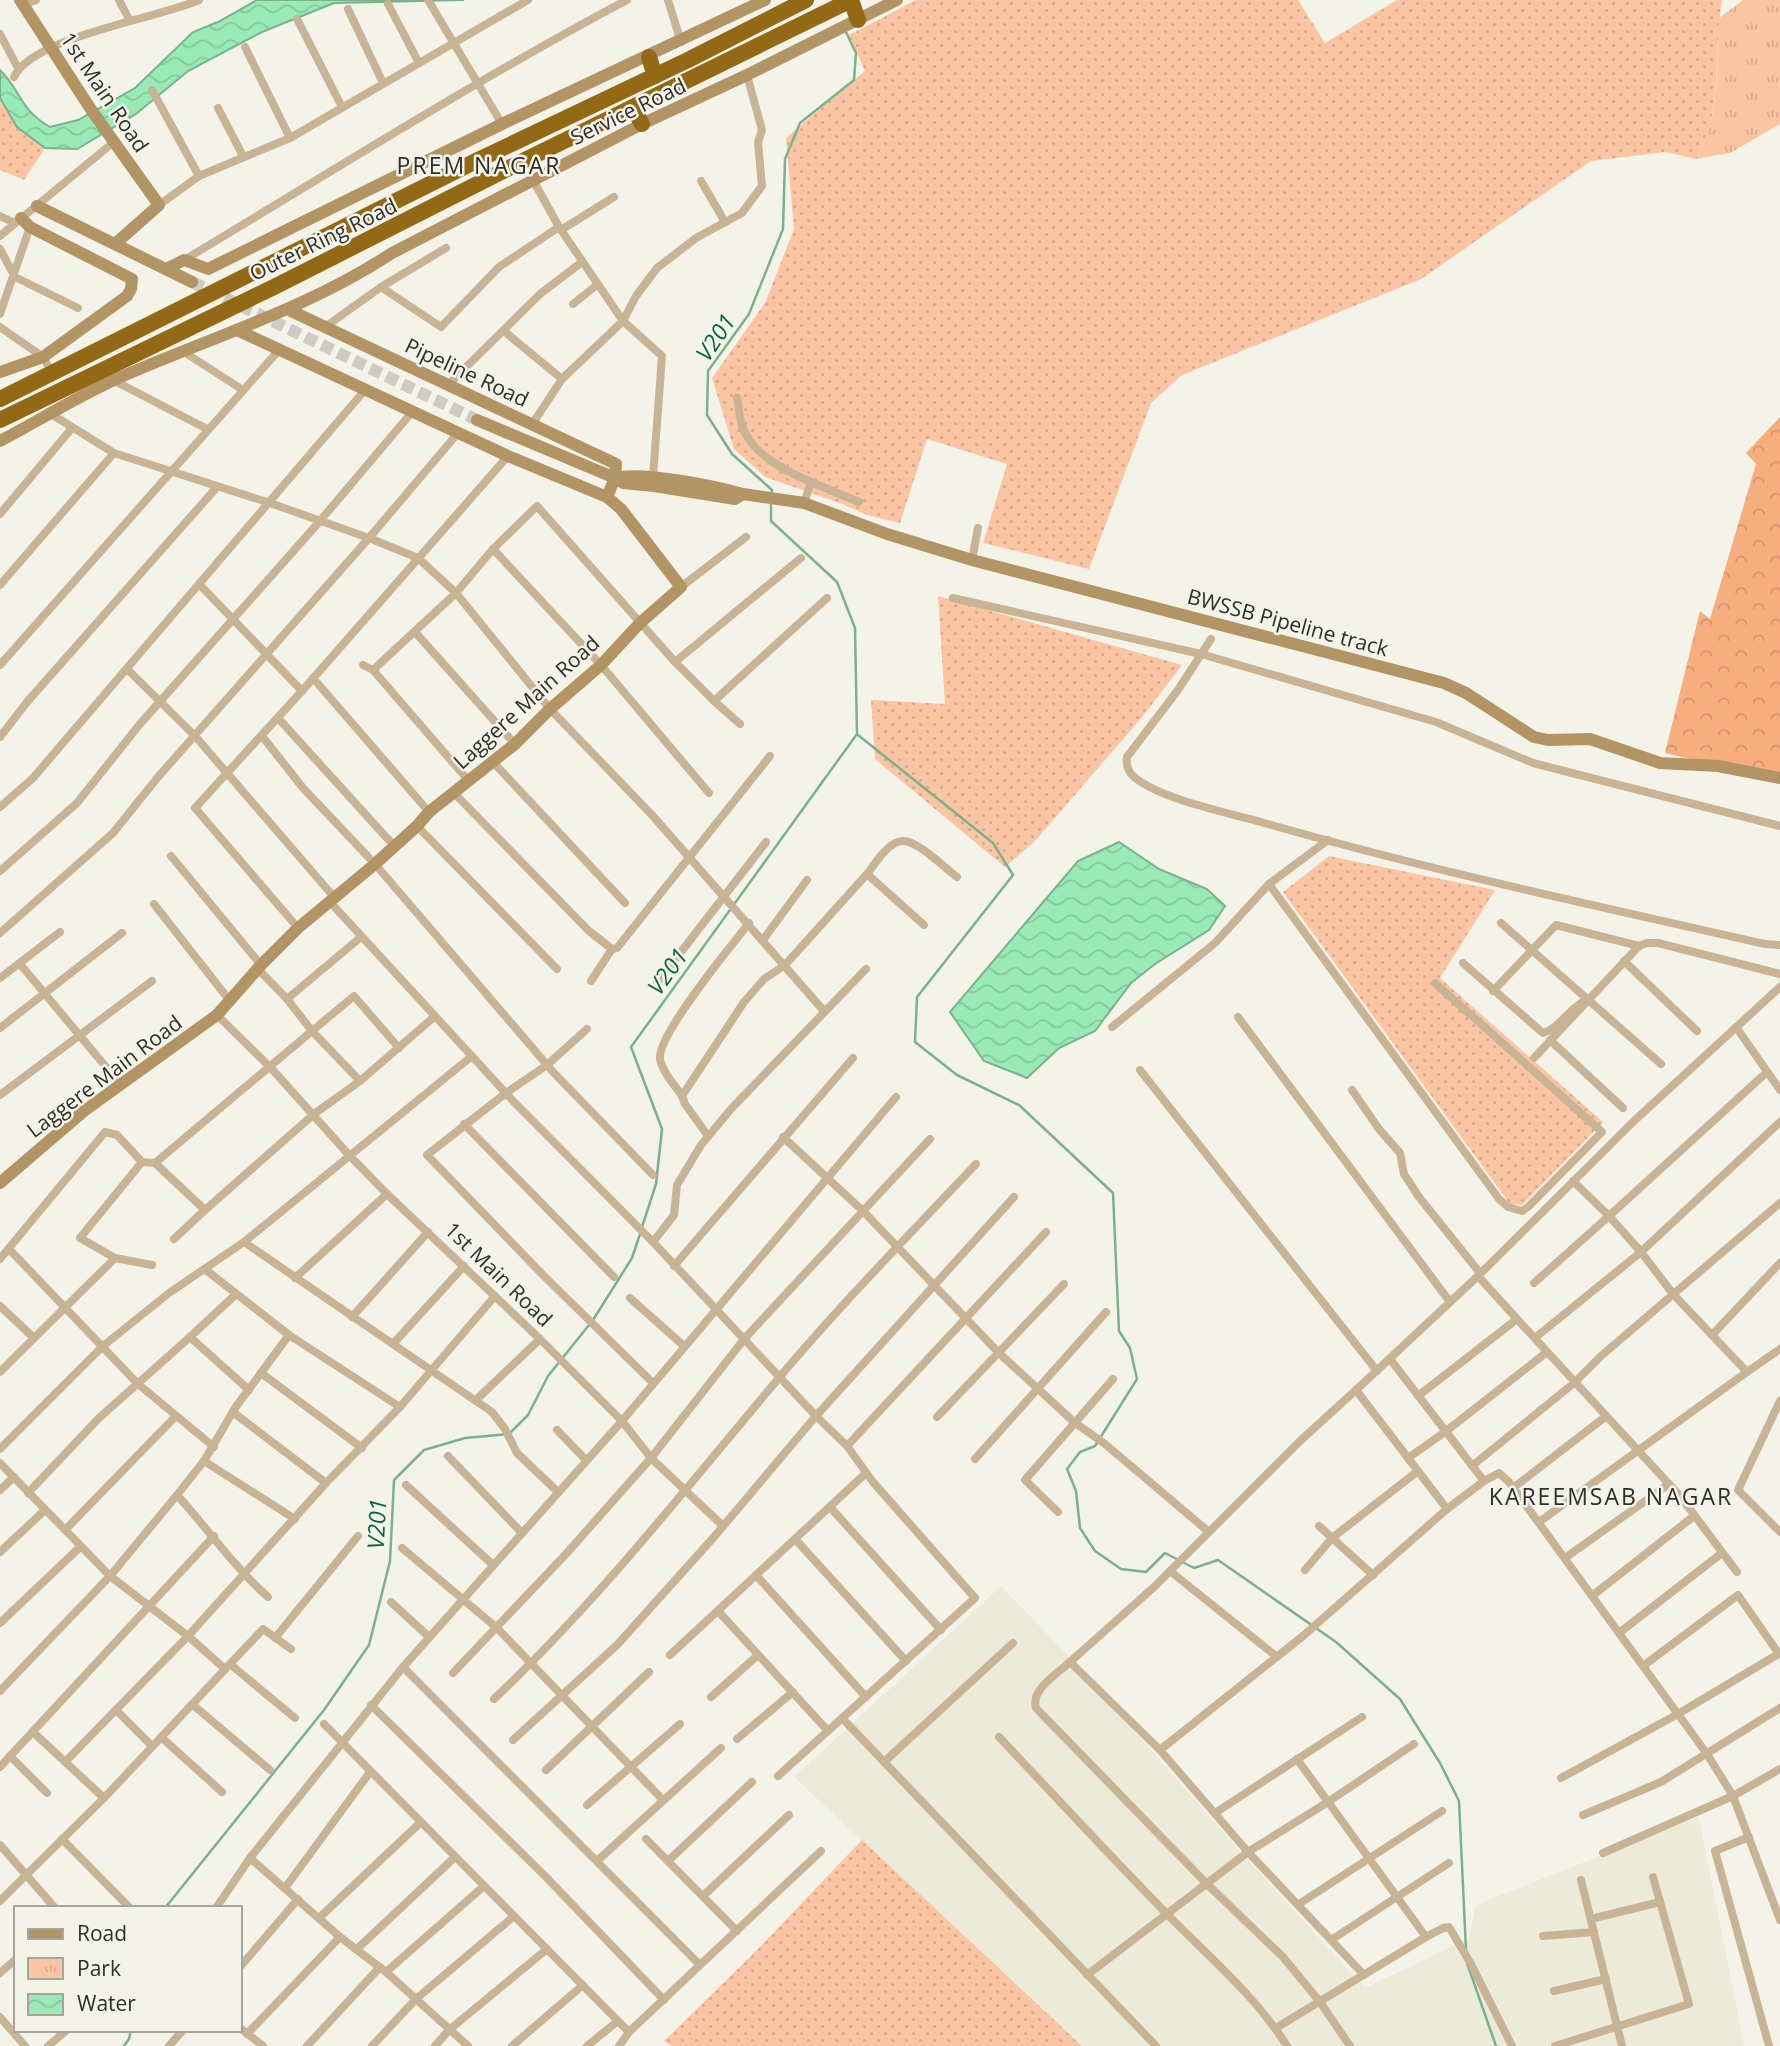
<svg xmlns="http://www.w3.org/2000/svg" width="1780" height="2046" font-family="'Open Sans',sans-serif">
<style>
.built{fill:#ecebda}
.grass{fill:url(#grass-dots)}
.forest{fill:url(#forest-crowns)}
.park{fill:url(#park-tufts)}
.water{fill:url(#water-waves);stroke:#79b28c;stroke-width:2}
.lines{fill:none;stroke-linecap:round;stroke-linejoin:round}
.stream{stroke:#79b28c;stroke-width:2.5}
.secondary-tunnel{stroke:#cdccc4;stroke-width:12;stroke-dasharray:12 6;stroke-linecap:butt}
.street{stroke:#c8b394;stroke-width:8}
.secondary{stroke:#b29465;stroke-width:12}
.highway{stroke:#936915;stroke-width:16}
.labels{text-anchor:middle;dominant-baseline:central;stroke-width:5;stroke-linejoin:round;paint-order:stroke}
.street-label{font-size:21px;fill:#2f2f2b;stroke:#f4f3ea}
.neighbourhood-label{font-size:23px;letter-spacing:2px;fill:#2f2f2b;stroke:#f4f3ea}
.water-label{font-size:23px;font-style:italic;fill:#03683b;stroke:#f4f3ea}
</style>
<defs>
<pattern id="grass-dots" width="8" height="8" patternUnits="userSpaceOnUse" patternTransform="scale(1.75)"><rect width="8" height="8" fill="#fbc5a4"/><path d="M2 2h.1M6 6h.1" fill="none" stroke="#d7aa8d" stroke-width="1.8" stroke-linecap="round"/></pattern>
<pattern id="forest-crowns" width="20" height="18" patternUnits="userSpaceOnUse" patternTransform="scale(1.75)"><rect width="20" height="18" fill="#f7ad7e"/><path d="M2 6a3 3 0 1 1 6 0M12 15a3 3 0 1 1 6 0" fill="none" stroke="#d4956d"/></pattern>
<pattern id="park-tufts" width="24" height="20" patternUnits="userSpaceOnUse" patternTransform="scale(1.75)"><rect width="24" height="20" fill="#fbc5a4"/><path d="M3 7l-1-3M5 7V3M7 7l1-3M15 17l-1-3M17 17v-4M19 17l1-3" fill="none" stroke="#d7aa8d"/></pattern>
<pattern id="water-waves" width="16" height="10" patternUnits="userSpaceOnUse" patternTransform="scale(1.75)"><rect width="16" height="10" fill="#99eab6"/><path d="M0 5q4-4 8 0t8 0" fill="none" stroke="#84c99d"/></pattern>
</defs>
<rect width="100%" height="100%" fill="#f4f3ea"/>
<polygon class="built" points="1001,1586 1075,1663 1238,1849 1365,1988 1469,1938 1476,1905 1699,1817 1744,2046 1082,2046 794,1777"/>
<g class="grass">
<path d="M916,0H1298L1325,43L1397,0H1722C1713,53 1724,112 1696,159L1666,152L1591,161L1421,279L1182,375L1151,403L1089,569L983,543L1007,464L927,439L900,523L867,515L843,504L765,477L734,449L712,378L765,303L794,229L786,138L865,71L849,35Z"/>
<polygon points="0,98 17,127 45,148 24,180 0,170"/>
<polygon points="938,596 1182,665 1143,716 1034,842 1005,867 875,759 871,700 945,704"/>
<polygon points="1329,856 1495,890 1440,978 1603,1122 1522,1205 1510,1204 1283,892"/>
<polygon points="862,1840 1082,2046 672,2046 664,2041 754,1953"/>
</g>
<polygon class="forest" points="1780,417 1780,779 1665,753 1700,611 1710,619 1756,464 1746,453"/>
<path class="park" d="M1743,0H1780V124L1730,153L1696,159C1721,118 1716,65 1719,18Z"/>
<g class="water">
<path d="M257,0H464L334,3L262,32L188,71L136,114L77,149L45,148L17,127L0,98V70C22,92 19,109 50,127L78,120L135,88L193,32L218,22Z"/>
<polygon points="1119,842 1159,869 1207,889 1225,906 1209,930 1155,964 1131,983 1095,1031 1059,1048 1027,1078 984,1061 950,1012 1078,861"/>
</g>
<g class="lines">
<g class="stream">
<polyline points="771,494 772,490 732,454 707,415 708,371 749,314 783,229 785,159 800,123 854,80 856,53 845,30"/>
<polyline points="858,735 993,843 1013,875 917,997 915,1042 957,1075 1019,1105 1113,1193 1119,1331 1130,1348 1137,1379 1095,1446 1080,1452 1067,1469 1076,1491 1080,1528 1095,1551 1121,1569 1146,1572 1165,1553 1194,1568 1218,1560 1336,1642 1400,1699 1440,1763 1459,1801 1466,1950"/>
<polyline points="642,1227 656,1184 662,1129 631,1047 857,734 855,628 837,582 771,521 771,504"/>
<polyline points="593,1320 632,1258 640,1234"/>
<polyline points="165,1908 324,1710 369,1645 390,1561 394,1480 424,1450 465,1438 509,1434 528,1415 548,1376 589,1325"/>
<polyline points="1467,1963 1496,2046"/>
<polyline points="124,2046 129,2039 131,2030"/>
</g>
<polyline class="secondary-tunnel" points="192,282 477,420"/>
<g class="street">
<polyline points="119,0 130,21"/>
<polyline points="428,0 502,124"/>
<polyline points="668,0 681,42"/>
<polyline points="388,4 419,63"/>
<polyline points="23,5 36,0"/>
<polyline points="348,9 383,83"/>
<polyline points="297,19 342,107"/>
<polyline points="0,34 18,68"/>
<polyline points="245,47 290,138"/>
<path d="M14,77C32,37 159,18 199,0"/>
<polyline points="152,90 199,176"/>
<polyline points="218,108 243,156"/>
<polyline points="533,180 559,227 623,321 662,356 653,477"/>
<polyline points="701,181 725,222"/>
<polyline points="159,205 199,176 290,138 528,0"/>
<polyline points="0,216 15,223"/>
<polyline points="561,230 614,197"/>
<polyline points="0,236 115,141"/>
<polyline points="0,249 15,277 78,308"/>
<path d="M184,260C331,172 476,80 627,0"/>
<polyline points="381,287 446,248"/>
<polyline points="573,304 598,284"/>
<polyline points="0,314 30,227"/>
<polyline points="0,327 43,357 52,373"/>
<polyline points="325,327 381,287 441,327 499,267 559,227"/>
<polyline points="505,332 562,379"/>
<polyline points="184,352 243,390"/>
<polyline points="111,379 207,429"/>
<polyline points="449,384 540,294 582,262"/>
<path d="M737,398C739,407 739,417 742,426C752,454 785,471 811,482L804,503"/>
<polyline points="51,414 114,453 270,503 369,538 418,558 456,593 550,709 652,815 824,1011"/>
<polyline points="533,423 562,379 623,321 636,296 657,268 696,238 742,213 762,186 758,142 762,130 747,75"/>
<polyline points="811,482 859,502"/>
<polyline points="0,514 72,428"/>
<polyline points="493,549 601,665 709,793"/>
<polyline points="972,560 978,528"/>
<polyline points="0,585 114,453"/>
<polyline points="200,585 302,691"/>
<polyline points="681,587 746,537"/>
<polyline points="953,598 1201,654 1436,722 1533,763 1780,826"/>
<polyline points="415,632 515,744"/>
<path d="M1211,639L1178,690L1127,757C1126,764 1127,770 1133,776C1159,799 1226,812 1261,822C1428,870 1597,906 1765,944L1780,945"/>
<polyline points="675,662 801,558"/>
<polyline points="0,665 279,350"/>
<polyline points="363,665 373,670 468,780"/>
<polyline points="127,669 195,736 334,897"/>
<polyline points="373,670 456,593 493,549 537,506 675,662 714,701 827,598"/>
<polyline points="313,678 429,812"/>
<polyline points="714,701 740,724"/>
<polyline points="278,718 395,847"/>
<polyline points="262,736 303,788 375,864 554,1073 653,1175"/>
<polyline points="0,737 27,702 217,487"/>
<polyline points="492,761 625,903"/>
<polyline points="453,792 589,931 612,949 617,948 770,756"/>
<polyline points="0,807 33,778 365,390"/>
<polyline points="417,826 557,969"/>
<polyline points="171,856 261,965"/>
<polyline points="0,871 77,803 140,724 320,521 412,412"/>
<path d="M867,874C875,864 888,842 902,841C916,839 946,869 957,877"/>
<polyline points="1269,884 1328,840"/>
<polyline points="330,902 515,1103 653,1242 816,1416 847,1446 873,1482 975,1598 778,1776"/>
<polyline points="154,904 230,1001"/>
<polyline points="1501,923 1661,1064"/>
<polyline points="298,928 195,808 302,691 508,456"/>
<polyline points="0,933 113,833 158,777 369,538 458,433"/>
<polyline points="763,940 807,880"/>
<polyline points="1624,961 1697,1031"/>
<path d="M1463,963L1543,1033C1560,1028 1570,1007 1588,999"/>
<polyline points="20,964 121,1085"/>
<polyline points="258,969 287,999 312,1031 354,996 399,1048"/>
<polyline points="0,978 60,932"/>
<polyline points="591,981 612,949"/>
<polyline points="657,983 766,842"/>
<polyline points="1493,991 1556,925 1639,946 1647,943 1658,943 1780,974"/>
<polyline points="287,999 361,937"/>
<polyline points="217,1015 271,1068 349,1155 387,1194 540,1339 622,1421 651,1458 723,1526"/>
<polyline points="1238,1017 1450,1302"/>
<polyline points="1112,1027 1215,943 1269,884 1499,1199 1508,1207 1522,1211 1528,1207 1602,1132 1435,983"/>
<polyline points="1736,1027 1780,1090"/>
<polyline points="0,1028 122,933"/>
<polyline points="587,1029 547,1065 506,1093 427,1155 543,1275 653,1383"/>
<polyline points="1550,1040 1623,1108"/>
<polyline points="1534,1058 1639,946"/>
<polyline points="1140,1070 1377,1371"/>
<polyline points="360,1081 312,1031 155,1163 205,1210 314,1114 360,1081 434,1017"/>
<polyline points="1352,1090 1379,1129 1400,1153 1404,1174 1419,1197 1480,1273"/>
<polyline points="0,1095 152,981"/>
<path d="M682,1096C675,1085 662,1072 660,1059C657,1035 731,946 749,923"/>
<polyline points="464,1124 614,1277"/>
<polyline points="708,1136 685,1104 682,1096 744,1002 764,979 785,965 867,874 924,925"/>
<polyline points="783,1137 863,1211 999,1353 1074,1422 1105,1444 1209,1532"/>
<polyline points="174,1239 205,1210"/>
<polyline points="244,1242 492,1412 505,1429 517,1453 558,1492"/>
<polyline points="653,1242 674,1215 677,1185 701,1145 731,1109 866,969"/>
<polyline points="9,1249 138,1384 214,1447"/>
<polyline points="115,1258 152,1265"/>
<polyline points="0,1259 105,1132 117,1135 142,1162 155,1163"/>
<polyline points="674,1266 853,1058"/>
<polyline points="206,1270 289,1335 400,1407"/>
<polyline points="295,1278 387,1194"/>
<polyline points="1534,1283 1609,1216 1573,1181"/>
<polyline points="630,1298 684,1346"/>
<polyline points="0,1306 34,1338"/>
<polyline points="352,1317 428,1232"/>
<polyline points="1517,1319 1680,1496 1737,1572"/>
<polyline points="1712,1335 1780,1263"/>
<polyline points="190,1337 235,1295"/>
<polyline points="1536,1337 1641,1252 1780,1122"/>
<polyline points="393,1344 464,1266"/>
<polyline points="1390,1359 1484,1481 1447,1509"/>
<polyline points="0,1372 115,1258 80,1238 142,1162"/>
<polyline points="1747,1372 1780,1349"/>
<polyline points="261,1373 362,1448"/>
<polyline points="1356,1390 1300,1441 1154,1587 1070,1662 1160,1750 1248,1852 1364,1975"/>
<polyline points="1418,1396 1517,1319 1478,1276"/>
<polyline points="476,1400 540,1339"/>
<polyline points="1780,1401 1738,1490 1780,1532"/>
<polyline points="234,1413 326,1483"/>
<polyline points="937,1417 1064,1284"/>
<polyline points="557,1430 586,1460"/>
<polyline points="847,1446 1046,1232"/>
<polyline points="0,1449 103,1346 169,1293 244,1242 472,1056"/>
<polyline points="448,1456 522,1533"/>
<polyline points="1408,1458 1445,1432 1547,1352"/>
<polyline points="975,1459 1106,1312"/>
<polyline points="204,1461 295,1519"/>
<polyline points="0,1463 110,1576 188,1636 225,1669"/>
<polyline points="1472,1466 1574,1383 1601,1356 1780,1203"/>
<polyline points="1484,1481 1499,1473 1509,1482 1707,1754 1733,1796 1780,1920"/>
<polyline points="406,1485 493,1565"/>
<polyline points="1513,1488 1605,1417"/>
<polyline points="0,1490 14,1477"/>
<polyline points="28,1493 99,1418 190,1337 249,1390"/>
<path d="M177,1495C208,1529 234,1567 268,1597"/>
<polyline points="830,1507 941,1630"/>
<polyline points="1058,1512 1025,1480 1113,1379"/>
<polyline points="1539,1522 1747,1372 1673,1294 1641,1252 1609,1216 1767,1072"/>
<polyline points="1319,1526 1373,1575"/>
<polyline points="65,1530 175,1417"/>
<polyline points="795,1539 906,1661"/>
<polyline points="402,1548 497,1628 663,1800"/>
<polyline points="0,1552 45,1510"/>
<polyline points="1565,1558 1669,1484"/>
<polyline points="1305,1570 1332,1538 1418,1471"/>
<polyline points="1170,1571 1277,1657"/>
<polyline points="756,1575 866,1697"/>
<polyline points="1592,1596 1694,1516"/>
<polyline points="391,1602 429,1637"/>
<polyline points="718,1611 828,1731"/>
<polyline points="0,1623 80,1547"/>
<polyline points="1619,1633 1722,1553"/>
<polyline points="275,1638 358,1536"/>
<polyline points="670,1655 866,1473"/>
<path d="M1070,1662C1058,1673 1030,1690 1036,1708L1207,1884L1283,1957L1320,2002L1350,2046"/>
<polyline points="230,1664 295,1718"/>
<polyline points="1643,1666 1738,1595 1779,1654"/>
<polyline points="403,1667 700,1965"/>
<polyline points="453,1673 566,1554 651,1458 745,1338 930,1139"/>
<polyline points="0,1691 110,1576 177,1495 204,1461 235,1408 289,1335"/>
<polyline points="711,1697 758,1655"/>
<path d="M494,1699C598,1601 686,1488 778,1379C841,1304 909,1235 976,1164"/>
<polyline points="192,1704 270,1770"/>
<polyline points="371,1705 545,1876 664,2000"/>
<polyline points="116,1710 152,1746"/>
<polyline points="842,1718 1156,2046"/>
<polyline points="324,1724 629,2032"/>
<polyline points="33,1732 104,1798"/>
<polyline points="161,1737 222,1792"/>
<path d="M999,1737C1054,1795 1109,1855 1165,1912C1208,1956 1254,1994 1287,2046"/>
<polyline points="737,1739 793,1692"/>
<polyline points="513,1740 617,1645 714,1537 816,1416 1014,1197"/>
<polyline points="1160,1750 1303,1636 1447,1509 1356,1390 1478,1276 1634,1121 1780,987"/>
<polyline points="10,1756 47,1793"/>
<polyline points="1297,1759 1426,1937"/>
<polyline points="65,1762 188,1636 326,1483 400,1407 495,1296"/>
<polyline points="884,1762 1013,1643"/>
<polyline points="0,1767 214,1536"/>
<polyline points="546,1770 649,1672"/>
<polyline points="1561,1778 1678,1714 1780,1653"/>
<polyline points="587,1805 680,1724"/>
<polyline points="1215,1813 1362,1717"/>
<polyline points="1583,1815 1661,1782 1780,1708"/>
<polyline points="1749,1837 1715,1851 1769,2046"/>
<polyline points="62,1839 130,1908"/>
<polyline points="646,1839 737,1931"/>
<polyline points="0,1845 55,1908"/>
<polyline points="1603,1853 1733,1796 1780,1769"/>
<polyline points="250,1858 340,1937 386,1972 468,2046"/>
<polyline points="597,1861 721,1748"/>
<polyline points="668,1861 752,1782"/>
<polyline points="1581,1880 1622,2046"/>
<polyline points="285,1888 370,1772"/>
<polyline points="703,1896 789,1815"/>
<polyline points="0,1901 104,1798 263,1629 291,1649"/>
<polyline points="1299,1904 1442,1811"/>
<polyline points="216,1908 250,1858 403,1667 622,1421 896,1097"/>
<polyline points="319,1918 421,1822"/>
<polyline points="1591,1919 1660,1902"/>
<polyline points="1543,1936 1594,1932"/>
<polyline points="1331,1940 1449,1863"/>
<polyline points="357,1949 455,1857"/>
<polyline points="240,1967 298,1899"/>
<polyline points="386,1972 484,1886"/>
<polyline points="0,1973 16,1959"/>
<polyline points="1087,1975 1248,1852 1328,1802 1414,1744"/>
<polyline points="1554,1991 1606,1979"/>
<polyline points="0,2017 25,2046"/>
<polyline points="240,2028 263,2046"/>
<polyline points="1276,2028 1426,1937 1443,1928 1449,1927 1471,1964 1512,2046"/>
<polyline points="247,2034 340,1937"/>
<polyline points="48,2046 67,2030"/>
<polyline points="169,2046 183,2030"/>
<polyline points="307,2046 380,1967"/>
<polyline points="372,2046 416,1999 514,1916"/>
<polyline points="435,2046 449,2030 547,1949"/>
<polyline points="512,2046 583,1985"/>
<polyline points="587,2046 618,2021"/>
<polyline points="619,2046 629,2032 821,1851"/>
<polyline points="1555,2046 1689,2004 1653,1877"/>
</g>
<g class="secondary">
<polyline points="20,0 92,111 159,205 115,244"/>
<polyline points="37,206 192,282"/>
<polyline points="166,269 184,260 208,269 502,124 765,0"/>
<polyline points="289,310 616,464 615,478 607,497"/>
<polyline points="0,372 43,357 127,296 131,289 132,279 30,227 21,218"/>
<path d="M477,420L615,478L623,483L654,486L735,499L743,494C715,486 642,471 615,478"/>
<path d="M0,441C38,421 75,398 114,380C208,338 306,310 392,253L642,124L747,75L897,0"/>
<polyline points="743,494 804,503 887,534 972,560 1444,683 1466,693 1534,737 1548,740 1590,739 1660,763 1718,766 1780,778"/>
<polyline points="0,1183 84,1111 217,1015 261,965 298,928 375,864 417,826 429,812 515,744 550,709 601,665 640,623 681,587 621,509 607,497 508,456 237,330"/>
</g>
<g class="highway">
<polyline points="851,0 858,20"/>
<polyline points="649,57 655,76"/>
<polyline points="633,107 642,124"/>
<polyline points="0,399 478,160 688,60 806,0"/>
<polyline points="0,420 274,287 517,164 851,0"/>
</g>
</g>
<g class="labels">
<g class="street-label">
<text transform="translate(105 92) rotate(56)">1st Main Road</text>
<text transform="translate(628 111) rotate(-26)">Service Road</text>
<text transform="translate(323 239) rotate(-26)">Outer Ring Road</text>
<text transform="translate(467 372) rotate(25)">Pipeline Road</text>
<text transform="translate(1288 622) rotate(15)">BWSSB Pipeline track</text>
<text transform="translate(526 702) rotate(-42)">Laggere Main Road</text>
<text transform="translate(104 1076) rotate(-37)">Laggere Main Road</text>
<text transform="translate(499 1274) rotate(44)">1st Main Road</text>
</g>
<g class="neighbourhood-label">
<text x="479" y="165">PREM NAGAR</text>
<text x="1611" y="1496">KAREEMSAB NAGAR</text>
</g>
<g class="water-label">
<text transform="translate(715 337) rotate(-56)">V201</text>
<text transform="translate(667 971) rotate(-54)">V201</text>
<text transform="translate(376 1524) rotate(-87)">V201</text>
</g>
</g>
<rect x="14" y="1906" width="228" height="126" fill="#f4f3ea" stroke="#a5a59e" stroke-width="2"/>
<rect x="28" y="1929" width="35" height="10" fill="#b29465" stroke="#a5a59e" stroke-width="2"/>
<text x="77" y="1941" font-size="21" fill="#2f2f2b">Road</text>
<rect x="28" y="1958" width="35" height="21" fill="url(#park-tufts)" stroke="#a5a59e" stroke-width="2"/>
<text x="77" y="1976" font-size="21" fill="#2f2f2b">Park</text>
<rect x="28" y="1994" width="35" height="21" fill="url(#water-waves)" stroke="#a5a59e" stroke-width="2"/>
<text x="77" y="2011" font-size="21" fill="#2f2f2b">Water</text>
</svg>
